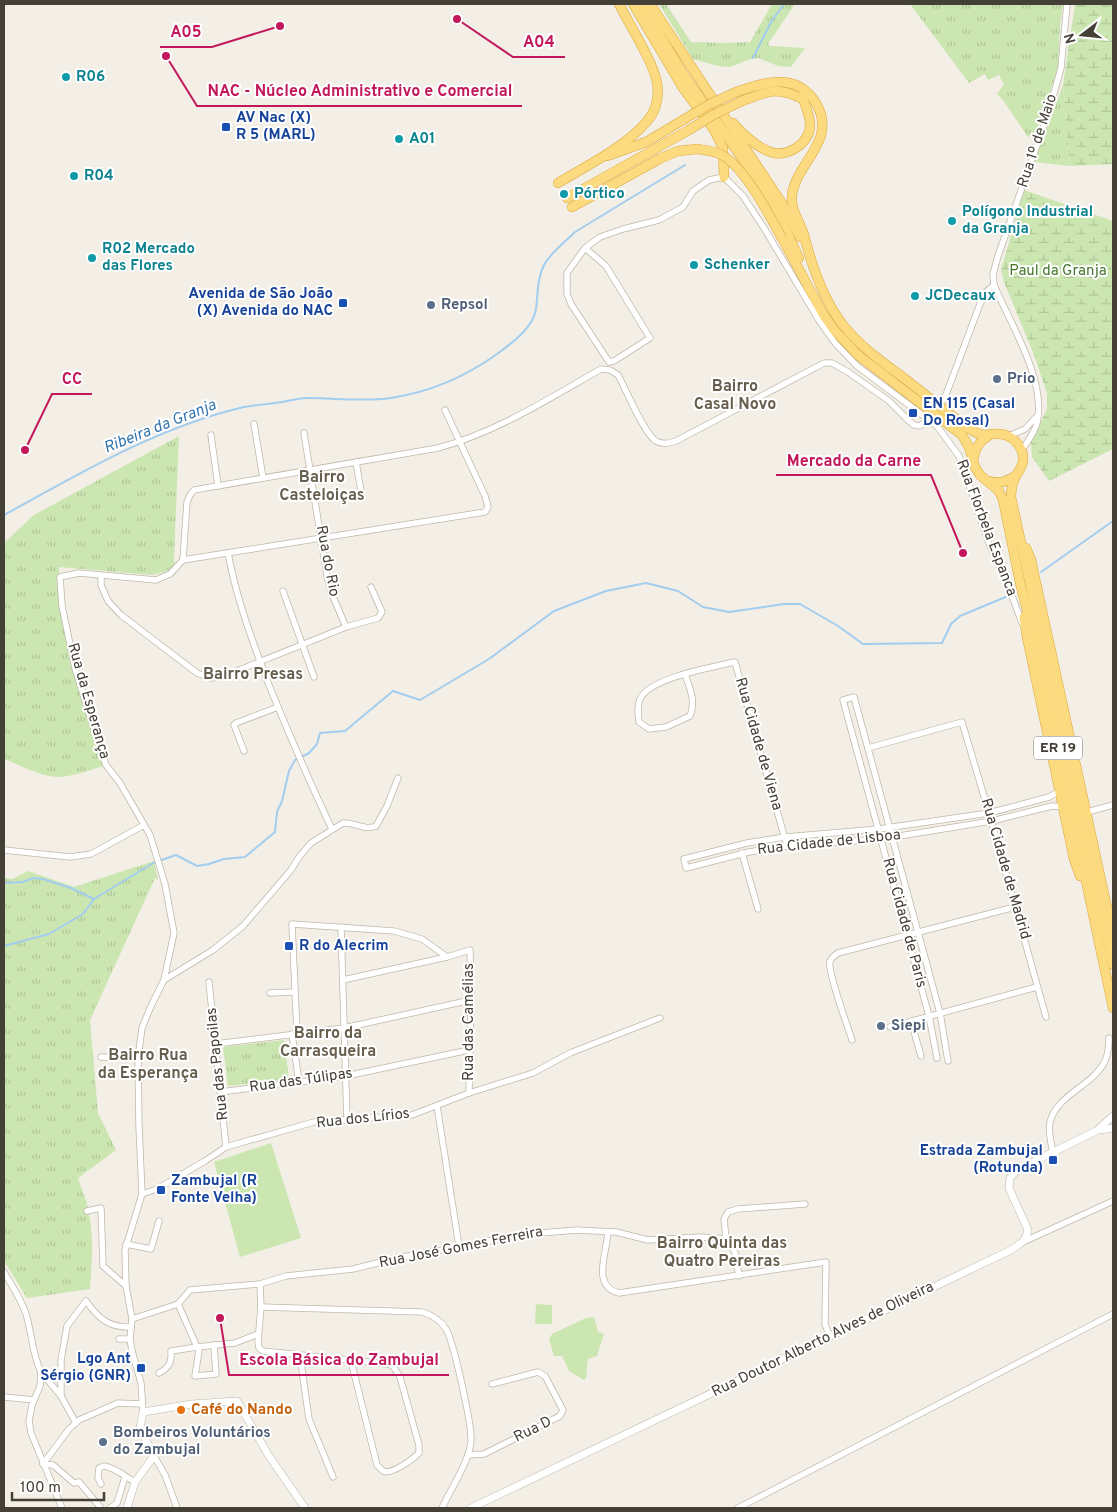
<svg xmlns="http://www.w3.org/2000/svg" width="1117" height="1512" font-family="Overpass,sans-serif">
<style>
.grass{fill:url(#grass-tufts)}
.wetland{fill:url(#wetland-marsh)}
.garden{fill:#cbe6b0}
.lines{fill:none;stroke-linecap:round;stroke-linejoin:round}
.stream{stroke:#a3cdef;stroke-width:2}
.minor-casing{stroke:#beb8a9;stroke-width:7}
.tertiary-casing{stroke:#beb8a9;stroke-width:8}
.trunk-casing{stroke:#daa639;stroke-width:10}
.minor{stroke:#fff;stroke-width:5.5}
.tertiary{stroke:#fff;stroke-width:7}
.trunk{stroke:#fcda80;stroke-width:9}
.trunk-bridge-casing{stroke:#daa639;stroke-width:10;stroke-linecap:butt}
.trunk-bridge{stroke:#fcda80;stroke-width:9}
.culture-dot{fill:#0f9aa8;stroke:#fff;stroke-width:2}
.transit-dot{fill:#1a4fb4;stroke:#fff;stroke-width:2}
.service-dot{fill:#5c6f8a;stroke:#fff;stroke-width:2}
.food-dot{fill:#e8710a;stroke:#fff;stroke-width:2}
.labels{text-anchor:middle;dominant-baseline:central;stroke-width:4;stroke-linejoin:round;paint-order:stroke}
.shield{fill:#fff;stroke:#7d7972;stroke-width:1}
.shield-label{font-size:14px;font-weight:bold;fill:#454036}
.culture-label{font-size:15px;font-weight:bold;fill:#0d838f;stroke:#fff;text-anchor:start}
.transit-label{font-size:15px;font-weight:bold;fill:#164399;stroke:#fff;text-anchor:start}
.street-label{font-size:15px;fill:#454036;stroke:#fff}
.park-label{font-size:15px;fill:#43762a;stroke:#fff}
.service-label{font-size:15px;font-weight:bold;fill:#4e5e75;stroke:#fff;text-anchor:start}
.food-label{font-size:15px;font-weight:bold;fill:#c56008;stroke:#fff;text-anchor:start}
.neighbourhood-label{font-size:16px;font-weight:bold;fill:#685e4d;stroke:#fff}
.water-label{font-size:16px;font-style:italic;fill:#3174af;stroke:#fff}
.leader{fill:none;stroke:#c2185b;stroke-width:2}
.callout-dot{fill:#c2185b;stroke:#fff;stroke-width:2}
.callout-label{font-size:16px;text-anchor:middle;font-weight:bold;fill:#c2185b;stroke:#fff;stroke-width:4;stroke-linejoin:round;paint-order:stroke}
</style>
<defs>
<pattern id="grass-tufts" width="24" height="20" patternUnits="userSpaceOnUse" patternTransform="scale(1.25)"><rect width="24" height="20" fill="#cbe6b0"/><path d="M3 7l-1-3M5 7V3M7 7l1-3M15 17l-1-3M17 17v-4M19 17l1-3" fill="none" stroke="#b0c698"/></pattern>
<pattern id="wetland-marsh" width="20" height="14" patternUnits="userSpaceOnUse" patternTransform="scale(1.25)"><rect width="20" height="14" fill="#cbe6b0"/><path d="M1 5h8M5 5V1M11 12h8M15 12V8" fill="none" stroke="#b0c698"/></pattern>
</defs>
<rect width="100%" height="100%" fill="#f3efe6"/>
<g class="grass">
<polygon points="659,4 666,4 691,42 727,43 750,42 772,4 795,4 768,44 769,46 805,48 791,67 778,66 758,58 748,60 730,67 718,66 693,59"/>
<polygon points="910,4 1063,4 1060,26 1058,68 1035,135 1028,137 1003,100 997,94 1004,84 999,75 988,80 985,74 969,83"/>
<polygon points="1063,85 1070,166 1034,162"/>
<path d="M179,436L174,560L175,566L165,572L153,575L59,567L61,609L104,766C89,770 73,777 57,777C39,776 20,765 4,759V543L34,515Z"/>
<path d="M154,861L158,880L155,878L90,1020L98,1113L116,1150L78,1178C81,1188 86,1198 88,1208C94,1235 92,1262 90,1289L27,1298L4,1261V878L12,879L28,871L74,887Z"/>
<polygon points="284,1040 289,1079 228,1086 223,1047"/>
</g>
<g class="wetland">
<polygon points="1075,4 1113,4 1113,164 1070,166 1063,85"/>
<polygon points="1024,190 1113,221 1113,449 1049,481 1032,457 1031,443 1047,409 1047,393 1034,355 1004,282 1001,270"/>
</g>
<g class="garden">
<polygon points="271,1143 301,1238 240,1257 214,1162"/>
<polygon points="536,1304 552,1305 552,1324 535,1324"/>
<polygon points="594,1317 598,1332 604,1334 597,1356 588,1359 586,1378 584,1380 569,1371 562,1356 554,1356 549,1339 552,1334 586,1318"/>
</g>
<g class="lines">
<g class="stream">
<polyline points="753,58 771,22 784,4"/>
<path d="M4,515C80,473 158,427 244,407C256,405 269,404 282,402C290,401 299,398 308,398C335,398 363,402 391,398C430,392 465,377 497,354C512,343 533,328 536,309C538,294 537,279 544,265C551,252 565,242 575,232L685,165"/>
<polyline points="1041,572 1113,521"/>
<polyline points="4,883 23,882 33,878 43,879 71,888 94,899"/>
<polyline points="4,946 49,934 83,914 94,899 153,863 176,855 197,866 209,864 224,859 245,857 275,832 277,812 282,801 289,771 295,760 309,753 317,744 320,733 345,731 393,691 420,700 489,659 554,611 606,591 646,583 678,591 703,607 729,612 784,604 800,604 838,626 863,644 942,643 951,624 960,616 1008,596"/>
</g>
<defs>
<g id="minor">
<polyline points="585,248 606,266 650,338 614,361 609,362 571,304 567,294 567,273 585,248 600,237 623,229 659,220 683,207 693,191 709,180 724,177 743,196 764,228 820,322 835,343 857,366 937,426 959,456 989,543 1011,593 1022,623"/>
<polyline points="944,400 980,304 986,292 994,285"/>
<polyline points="254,424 263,478"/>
<polyline points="304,433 327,576 331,592 346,627"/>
<polyline points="211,435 218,486"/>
<polyline points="1009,436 1025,429 1037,416"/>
<path d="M1022,450C1027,442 1035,432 1037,423C1047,381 1010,323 994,285L993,274L998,256L1049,111L1061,68L1067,4"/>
<polyline points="356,462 361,491"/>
<path d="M228,553C237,601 252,640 269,685C289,734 309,781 332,829"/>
<path d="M183,560L187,502L190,495L194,490L438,448C497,432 548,399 601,369L610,370L618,375C626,389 644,434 656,441C662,445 669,443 676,441L824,363H832L848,372L889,401L909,421L914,425L920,426L928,420"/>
<polyline points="101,576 101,585 108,601 121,615 197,673 210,678 222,677 346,627 378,618 382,612 371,587"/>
<polyline points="283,591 314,677"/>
<path d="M685,674C690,689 696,701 690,716L666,727L649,729L639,722C638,714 637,706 640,699C649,678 713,667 735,662L787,846"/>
<polyline points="868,748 962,722 989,813 1046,1017"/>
<polyline points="244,751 234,725 236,723 278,707"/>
<polyline points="1060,791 1049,797 989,813 879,829 785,837 747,843 684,859 686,868 749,852 787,846 881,839 992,821 1052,806 1064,807"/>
<polyline points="1087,812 1113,805"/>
<polyline points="4,850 70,857 91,854 144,825"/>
<polyline points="742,853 758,909"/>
<polyline points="341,927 347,1120"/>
<path d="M164,980L213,950L243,926L291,870L299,857L311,843L343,823C355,822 365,831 376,826L387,806L398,778"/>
<polyline points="343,980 447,957 470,950 471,1000 469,1093"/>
<polyline points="209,982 226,1147"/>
<polyline points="270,993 294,992"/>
<polyline points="911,1021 921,1056"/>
<polyline points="890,1027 1037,987"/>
<polyline points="297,1033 292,924 394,931 422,939 447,957"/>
<polyline points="292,1034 299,1082"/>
<path d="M852,1040C848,1027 827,971 830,961C832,957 835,955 838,953L1015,907"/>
<polyline points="215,1044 344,1028 471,1000"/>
<polyline points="101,1057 138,1058"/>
<polyline points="937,1058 929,1016 843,700 854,697 940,1013 948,1061"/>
<polyline points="220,1092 346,1076 469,1050"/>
<polyline points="437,1106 459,1246"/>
<path d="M1053,1153C1051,1143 1048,1132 1050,1122C1057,1094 1093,1086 1105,1061C1108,1054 1109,1046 1109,1038"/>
<polyline points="142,1194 157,1189 205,1161 226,1147 314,1122 412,1115 469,1093 533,1073 570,1053 660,1018"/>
<polyline points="87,1211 101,1208 103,1266 126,1286"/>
<path d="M608,1232C607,1253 591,1286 619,1293L826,1262L825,1324L830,1337"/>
<polyline points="726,1239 724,1219 728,1212 738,1209 805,1204"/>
<polyline points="1023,1242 1113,1201"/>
<polyline points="126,1244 151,1249 159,1221"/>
<path d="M4,1272C12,1286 21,1299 26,1314C32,1333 32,1354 41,1372"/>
<path d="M260,1284L261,1307L258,1342L259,1348L263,1351L387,1364L393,1366L400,1377L419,1445V1453C413,1459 392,1475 383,1471C382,1470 378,1466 377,1465L351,1361"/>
<polyline points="178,1304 197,1347 235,1343 258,1334"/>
<path d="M261,1307L422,1312C432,1315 440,1319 446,1329C454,1343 472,1425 471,1441C469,1463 451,1488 442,1508"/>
<polyline points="132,1319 178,1304 190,1290 260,1284 286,1276 353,1269 402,1257 471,1245 516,1235 577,1230 616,1232 648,1240 701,1237 726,1239 730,1242 735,1253 739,1276"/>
<polyline points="119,1339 130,1339"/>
<polyline points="300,1356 309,1419 333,1477"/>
<path d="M159,1373C169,1368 172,1362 171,1351L197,1347L199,1350L195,1376L216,1374L214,1345"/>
<polyline points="61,1396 41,1372 40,1386 32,1405 29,1421 31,1433 62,1508"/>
<polyline points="4,1397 34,1400"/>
<polyline points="143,1412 141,1383 132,1351 130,1339 132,1319 126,1286 125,1250 142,1194 139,1126 138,1058 142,1028 151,1006 164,980 174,933 165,884 150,835 120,783 106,765 97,739 75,668 62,606 60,577 79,573 156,580 170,574 183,560 485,512 488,507 485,496 445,410"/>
<path d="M76,1423L61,1396V1360L67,1326L86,1301C98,1318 109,1328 131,1327"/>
<polyline points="468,1455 484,1454 560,1416 563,1410 545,1376 538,1372 492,1384"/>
<polyline points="154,1456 165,1475 177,1508"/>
<polyline points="43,1464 69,1429 79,1420 118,1403 142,1404"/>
<polyline points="43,1464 53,1465 74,1483 79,1482 101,1508"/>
<path d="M101,1484L98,1478L99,1468L104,1466C116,1468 124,1476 135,1482"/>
<polyline points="110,1508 117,1503 125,1477"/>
<polyline points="738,1508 1113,1314"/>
</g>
<g id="tertiary">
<polyline points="1099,1130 1113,1128"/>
<polyline points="127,1508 135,1482 154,1456 140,1428 143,1412 192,1404 237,1401 269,1456 305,1508"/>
<path d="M471,1508L1011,1250C1020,1244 1026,1241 1028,1230L1009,1188L1010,1178L1017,1170L1096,1131L1113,1116"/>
</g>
<g id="trunk">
<polyline points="633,4 683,88 714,130 723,148 724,177"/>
<polyline points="641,4 684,75 774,204 799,258"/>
<polyline points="650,4 781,202 800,237"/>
<path d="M736,92C765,82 798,71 817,105C837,141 796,163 792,195C790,209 800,222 804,235C812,267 823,299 843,325C859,345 879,360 900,375C923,393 946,411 969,429C972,430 976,433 980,434C987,436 992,433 999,434C1012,434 1024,447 1023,460C1023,467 1018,471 1015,478C1012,484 1011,490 1011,497L1113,965"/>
<path d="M733,123C742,134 760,150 774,153C790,156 810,142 810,125C810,116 806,107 803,99C777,86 768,91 742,101"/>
<polyline points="607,156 646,142 683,120"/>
<path d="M558,183C586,166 633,143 651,116C657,107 659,94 657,83C654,63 629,24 619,4"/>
<polyline points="567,198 689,130"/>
<polyline points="572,207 661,158 678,151 697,149"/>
<polyline points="782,238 823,314 835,331 858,355 962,435 969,447 975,467 980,475 999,491 1003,500 1021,587 1034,636 1113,1008"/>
<path d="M974,457C976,446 980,441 990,435"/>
<path d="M989,481C999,484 1006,482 1015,476"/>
<polyline points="1026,548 1031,560 1113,935"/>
<polyline points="1024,617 1027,637 1074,859 1080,876"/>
</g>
</defs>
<use href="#minor" class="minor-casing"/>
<use href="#tertiary" class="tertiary-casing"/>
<use href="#trunk" class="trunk-casing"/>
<use href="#minor" class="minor"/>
<use href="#tertiary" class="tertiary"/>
<use href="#trunk" class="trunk"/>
<defs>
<g id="trunk-bridge">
<polyline points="683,120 708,105 736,92"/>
<polyline points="689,130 713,115 742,101"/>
<path d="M697,149C704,150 713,151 720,154C744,165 769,215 782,238"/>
</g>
</defs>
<use href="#trunk-bridge" class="trunk-bridge-casing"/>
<use href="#trunk-bridge" class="trunk-bridge"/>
</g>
<g class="culture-dot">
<circle cx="66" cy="77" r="5"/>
<circle cx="399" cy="139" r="5"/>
<circle cx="74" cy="176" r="5"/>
<circle cx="564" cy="194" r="5"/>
<circle cx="952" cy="221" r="5"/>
<circle cx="92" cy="258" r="5"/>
<circle cx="694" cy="265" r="5"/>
<circle cx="915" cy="296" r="5"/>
</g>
<g class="transit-dot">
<rect x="221" y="122" width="10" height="10" rx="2.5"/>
<rect x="338" y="298" width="10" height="10" rx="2.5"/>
<rect x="908" y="408" width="10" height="10" rx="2.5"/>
<rect x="284" y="941" width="10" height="10" rx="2.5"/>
<rect x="1048" y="1155" width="10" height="10" rx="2.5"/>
<rect x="156" y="1185" width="10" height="10" rx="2.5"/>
<rect x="136" y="1363" width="10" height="10" rx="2.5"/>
</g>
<g class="service-dot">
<circle cx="431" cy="305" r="5"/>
<circle cx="997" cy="379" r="5"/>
<circle cx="881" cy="1026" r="5"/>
<circle cx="103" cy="1442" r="5"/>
</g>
<circle class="food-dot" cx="181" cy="1410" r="5"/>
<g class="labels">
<rect class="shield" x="1034" y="736.5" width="48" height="23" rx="4"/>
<g class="shield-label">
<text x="1058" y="748">ER 19</text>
</g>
<g class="culture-label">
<text x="76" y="77">R06</text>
<text x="409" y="139">A01</text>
<text x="84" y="176">R04</text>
<text x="574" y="194">Pórtico</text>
<text x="962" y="212">Polígono Industrial<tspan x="962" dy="17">da Granja</tspan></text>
<text x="102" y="249">R02 Mercado<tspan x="102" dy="17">das Flores</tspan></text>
<text x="704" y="265">Schenker</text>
<text x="925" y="296">JCDecaux</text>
</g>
<g class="transit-label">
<text x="236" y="118">AV Nac (X)<tspan x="236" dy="17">R 5 (MARL)</tspan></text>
<text x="333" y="294" text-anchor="end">Avenida de São João<tspan x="333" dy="17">(X) Avenida do NAC</tspan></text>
<text x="923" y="404">EN 115 (Casal<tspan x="923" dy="17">Do Rosal)</tspan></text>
<text x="299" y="946">R do Alecrim</text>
<text x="1043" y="1151" text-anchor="end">Estrada Zambujal<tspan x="1043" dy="17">(Rotunda)</tspan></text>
<text x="171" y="1181">Zambujal (R<tspan x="171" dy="17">Fonte Velha)</tspan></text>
<text x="131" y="1359" text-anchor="end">Lgo Ant<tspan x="131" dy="17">Sérgio (GNR)</tspan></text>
</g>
<g class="street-label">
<text transform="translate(1038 141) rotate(-72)">Rua 1º de Maio</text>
<text transform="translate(986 528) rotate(69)">Rua Florbela Espanca</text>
<text transform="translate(327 561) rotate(79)">Rua do Rio</text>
<text transform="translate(88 701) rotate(74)">Rua da Esperança</text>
<text transform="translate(758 744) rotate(74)">Rua Cidade de Viena</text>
<text transform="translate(829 843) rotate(-6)">Rua Cidade de Lisboa</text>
<text transform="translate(1005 869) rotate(74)">Rua Cidade de Madrid</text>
<text transform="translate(904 923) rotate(75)">Rua Cidade de Paris</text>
<text transform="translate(469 1022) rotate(-90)">Rua das Camélias</text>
<text transform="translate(218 1064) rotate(-96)">Rua das Papoilas</text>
<text transform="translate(301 1081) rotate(-8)">Rua das Túlipas</text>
<text transform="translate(363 1119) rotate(-6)">Rua dos Lírios</text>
<text transform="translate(461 1248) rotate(-11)">Rua José Gomes Ferreira</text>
<text transform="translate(823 1340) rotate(-26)">Rua Doutor Alberto Alves de Oliveira</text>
<text transform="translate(533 1430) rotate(-26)">Rua D</text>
</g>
<g class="park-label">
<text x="1058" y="271">Paul da Granja</text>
</g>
<g class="service-label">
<text x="441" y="305">Repsol</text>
<text x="1007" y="379">Prio</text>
<text x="891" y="1026">Siepi</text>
<text x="113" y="1433">Bombeiros Voluntários<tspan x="113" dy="17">do Zambujal</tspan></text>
</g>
<g class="food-label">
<text x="191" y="1410">Café do Nando</text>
</g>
<g class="neighbourhood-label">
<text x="735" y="387">Bairro<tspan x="735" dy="18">Casal Novo</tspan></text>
<text x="322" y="478">Bairro<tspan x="322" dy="18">Casteloiças</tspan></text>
<text x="253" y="675">Bairro Presas</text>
<text x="328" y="1034">Bairro da<tspan x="328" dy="18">Carrasqueira</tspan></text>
<text x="148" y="1056">Bairro Rua<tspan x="148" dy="18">da Esperança</tspan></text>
<text x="722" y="1244">Bairro Quinta das<tspan x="722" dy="18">Quatro Pereiras</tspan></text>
</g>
<g class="water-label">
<text transform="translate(160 427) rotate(-22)">Ribeira da Granja</text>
</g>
</g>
<path class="leader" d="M280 26L212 47H160M457 19L513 57H565M166 56L197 106H522M25 450L52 394H92M963 553L931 475H776M220 1318L229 1375H449"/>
<g class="callout-dot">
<circle cx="280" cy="26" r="5"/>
<circle cx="457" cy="19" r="5"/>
<circle cx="166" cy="56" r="5"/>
<circle cx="25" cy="450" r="5"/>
<circle cx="963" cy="553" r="5"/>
<circle cx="220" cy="1318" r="5"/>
</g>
<g class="callout-label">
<text x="186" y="37">A05</text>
<text x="539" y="47">A04</text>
<text x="360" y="96">NAC - Núcleo Administrativo e Comercial</text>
<text x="72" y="384">CC</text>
<text x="854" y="466">Mercado da Carne</text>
<text x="339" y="1365">Escola Básica do Zambujal</text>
</g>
<rect width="1117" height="1512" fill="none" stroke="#454036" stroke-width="10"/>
<g transform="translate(1082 35) rotate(254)" stroke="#ffffff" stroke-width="4" paint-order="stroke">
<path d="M0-4L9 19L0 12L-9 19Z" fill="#454036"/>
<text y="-8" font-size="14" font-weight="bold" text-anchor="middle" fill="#454036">N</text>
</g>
<path d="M12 1492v8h92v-8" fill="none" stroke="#454036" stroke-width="2.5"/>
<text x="20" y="1492" font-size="15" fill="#454036" stroke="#ffffff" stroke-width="4" paint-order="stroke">100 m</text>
</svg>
